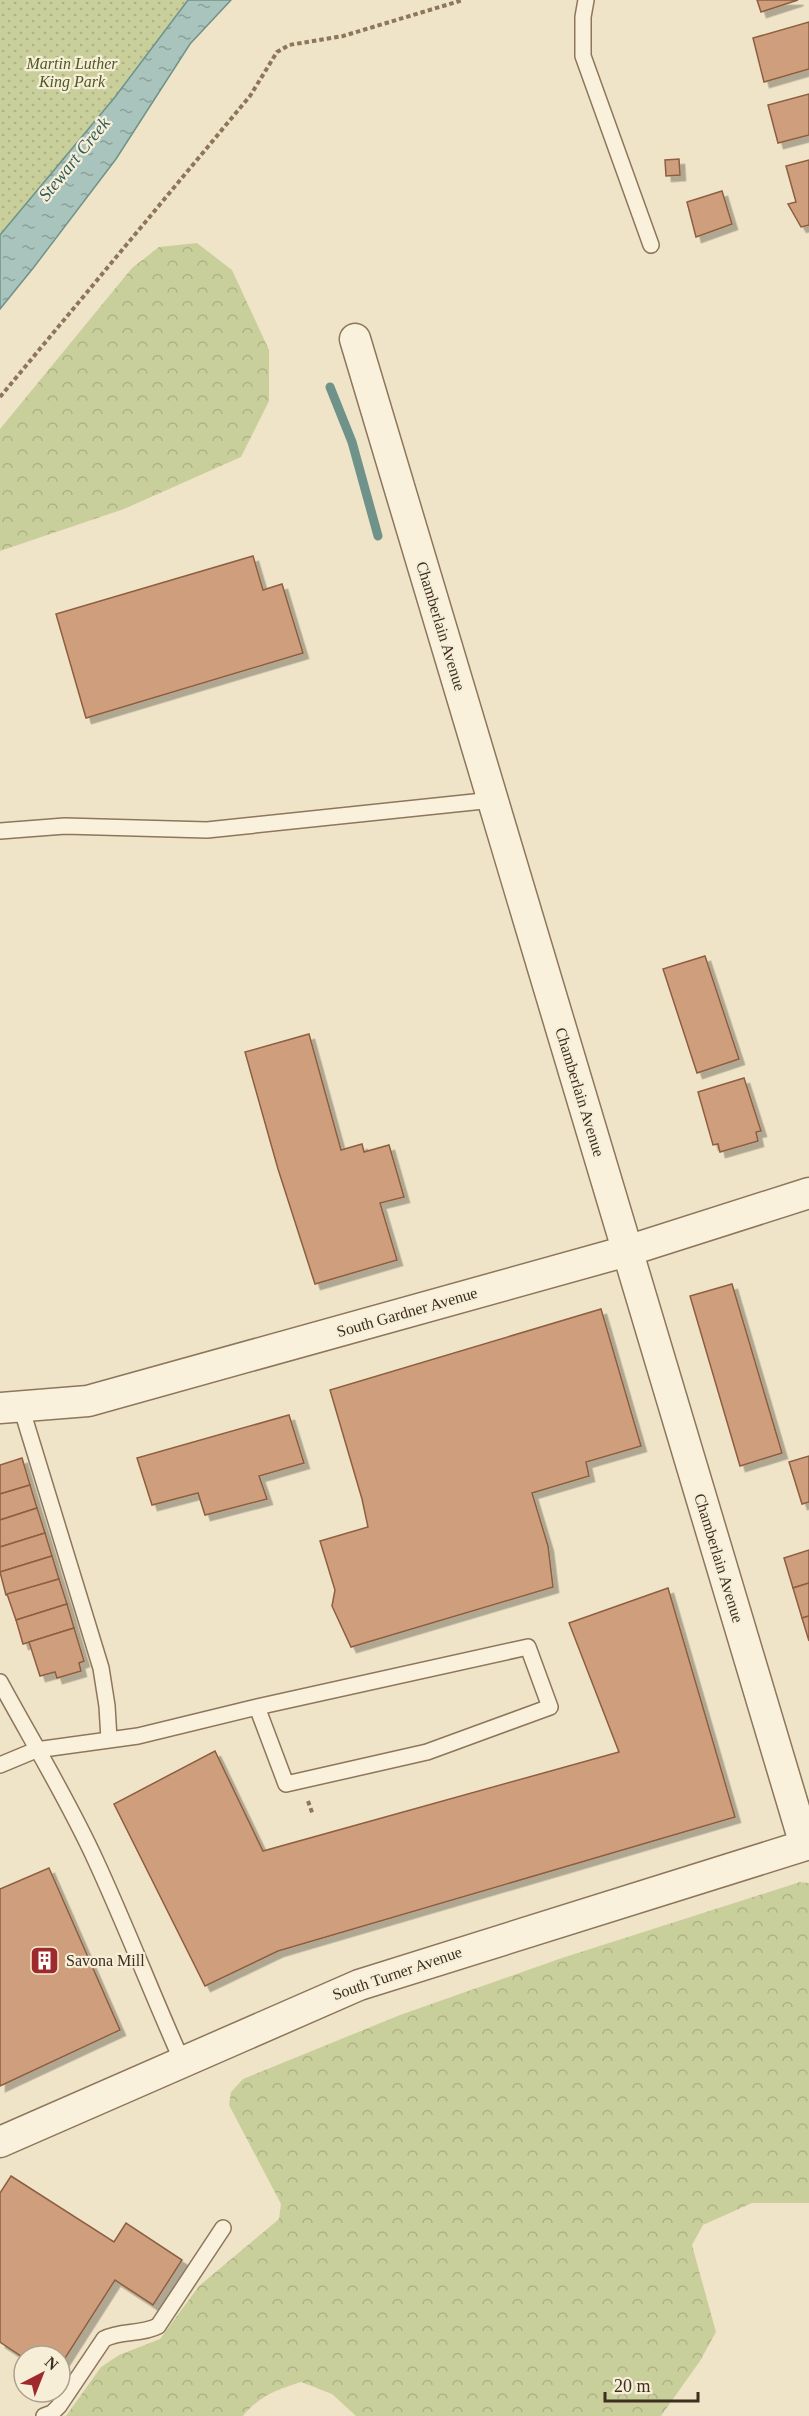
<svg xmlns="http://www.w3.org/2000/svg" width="809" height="2416" font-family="'Times New Roman',serif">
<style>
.forest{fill:url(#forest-crowns)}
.park{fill:url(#park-dots)}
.water{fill:url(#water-ripples);stroke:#6f938a;stroke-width:1.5}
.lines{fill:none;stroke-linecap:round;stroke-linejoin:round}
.stream{stroke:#6f938a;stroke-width:9}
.building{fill:#cf9f7d;stroke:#8d5f41;stroke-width:1.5;filter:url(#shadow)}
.lane-casing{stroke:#8d765c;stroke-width:18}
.street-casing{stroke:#8d765c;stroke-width:33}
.path{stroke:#8d765c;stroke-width:4;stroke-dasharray:4.5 3;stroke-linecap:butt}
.lane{stroke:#faf1dc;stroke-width:15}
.street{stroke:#faf1dc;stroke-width:30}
.labels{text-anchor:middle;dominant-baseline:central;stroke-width:4.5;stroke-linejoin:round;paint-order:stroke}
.park-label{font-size:16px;font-style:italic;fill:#4d5a26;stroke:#f7eed8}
.street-label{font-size:16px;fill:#3d2e20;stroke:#f7eed8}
.poi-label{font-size:16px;fill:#3d2e20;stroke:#f7eed8;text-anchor:start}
.water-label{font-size:18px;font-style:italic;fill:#2f5d5a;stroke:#f7eed8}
</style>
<defs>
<pattern id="forest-crowns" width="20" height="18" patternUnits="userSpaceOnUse" patternTransform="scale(1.5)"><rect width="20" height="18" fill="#c9cf9b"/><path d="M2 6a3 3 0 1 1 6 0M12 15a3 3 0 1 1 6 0" fill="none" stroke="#aeb285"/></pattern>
<pattern id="park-dots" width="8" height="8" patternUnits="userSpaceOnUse" patternTransform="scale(1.5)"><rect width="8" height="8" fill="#c9cf9b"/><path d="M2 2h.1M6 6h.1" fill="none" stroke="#aeb285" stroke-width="1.8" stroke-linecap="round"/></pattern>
<pattern id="water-ripples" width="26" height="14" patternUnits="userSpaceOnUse" patternTransform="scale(1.5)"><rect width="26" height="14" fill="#a9c4bc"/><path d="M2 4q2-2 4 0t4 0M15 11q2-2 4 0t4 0" fill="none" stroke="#8ba098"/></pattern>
<filter id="shadow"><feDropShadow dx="5.5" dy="5.5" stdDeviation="0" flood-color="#0004"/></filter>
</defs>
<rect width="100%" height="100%" fill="#f0e4c8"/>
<g class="forest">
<polygon points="197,243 232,270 269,350 269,401 241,457 124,509 0,551 0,429 132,268 159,247"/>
<path d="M800,1882L809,1883V2203H752L703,2225L692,2245L716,2332L700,2361L661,2416H356L332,2394L301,2382C277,2390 260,2395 243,2416H66L101,2367L119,2355L160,2339L199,2286L279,2219L281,2204L229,2105L231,2092L243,2079L400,2015L562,1958Z"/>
</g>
<polygon class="park" points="0,0 212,0 0,278"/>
<polygon class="water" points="188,0 231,0 190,44 116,159 34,267 0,309 0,235 115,97"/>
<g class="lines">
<polyline class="stream" points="330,387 352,442 378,536"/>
</g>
<g class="building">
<polygon points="757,0 798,0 761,12"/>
<polygon points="809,22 809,69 764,82 753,38"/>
<polygon points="809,94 809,135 778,143 768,105"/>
<polygon points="679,159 680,175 666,176 665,160"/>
<polygon points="809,160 809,225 801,227 788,204 796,202 786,166"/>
<polygon points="722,191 732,224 696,237 687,202"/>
<polygon points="253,556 263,590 282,584 303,653 86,718 56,614"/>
<polygon points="705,956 739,1059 697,1073 663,969"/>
<polygon points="309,1034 341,1150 362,1144 364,1152 389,1145 404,1197 380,1203 397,1260 315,1284 278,1169 245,1052"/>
<polygon points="744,1078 761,1131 756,1132 758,1141 720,1152 718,1144 713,1145 698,1092"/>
<polygon points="732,1284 782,1453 740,1466 690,1296"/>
<polygon points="601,1309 641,1446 586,1462 589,1476 532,1493 548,1546 553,1587 351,1647 332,1606 335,1590 320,1541 368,1527 362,1499 330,1390"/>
<polygon points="289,1415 304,1463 259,1476 267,1499 205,1515 198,1493 152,1505 137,1458"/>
<polygon points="809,1456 809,1502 802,1504 789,1462"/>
<polygon points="22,1458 30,1485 0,1494 0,1465"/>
<polygon points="30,1485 37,1508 0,1520 0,1494"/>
<polygon points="37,1508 45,1533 0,1547 0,1520"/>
<polygon points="45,1533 52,1556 0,1572 0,1547"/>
<polygon points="809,1550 809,1583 793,1588 784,1558"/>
<polygon points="52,1556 59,1579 6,1595 0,1572"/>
<polygon points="59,1579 67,1604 16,1620 7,1594"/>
<polygon points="809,1583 809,1616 802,1618 793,1588"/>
<polygon points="668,1588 735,1817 278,1951 205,1986 114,1804 215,1751 263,1851 619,1752 569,1623"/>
<polygon points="67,1604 74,1628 23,1644 16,1620"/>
<polygon points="809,1616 809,1641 802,1618"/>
<polygon points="74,1628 84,1661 79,1663 81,1671 57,1678 55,1672 40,1676 29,1642"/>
<polygon points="49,1868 120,2030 0,2086 0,1889"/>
<polygon points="11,2176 114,2242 126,2223 182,2260 153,2305 115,2280 60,2366 60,2356 24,2356 24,2358 0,2342 0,2193"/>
</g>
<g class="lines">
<defs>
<g id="lane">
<polyline points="586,0 583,17 583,56 651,245"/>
<polyline points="0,831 65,826 207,830 493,800"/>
<polyline points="21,1407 101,1668 107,1706 109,1739"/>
<path d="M0,1682C32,1741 67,1798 95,1859C126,1926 152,1994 182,2061"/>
<polyline points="0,1765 36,1750 138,1736 257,1707 528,1647 550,1707 427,1752 286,1784 257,1707"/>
<path d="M44,2416L52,2413L59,2406L104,2339C121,2330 141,2335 158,2326L223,2228"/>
</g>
<g id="street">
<polyline points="355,339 805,1845"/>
<polyline points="0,1408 88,1401 627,1251 809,1193"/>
<polyline points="0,2142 359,1985 809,1844"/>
</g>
</defs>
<use href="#lane" class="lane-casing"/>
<use href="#street" class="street-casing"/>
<g class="path">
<polyline points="0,397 250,96 277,52 289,45 343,36 463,0"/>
<polyline points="308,1801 313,1815"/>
</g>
<use href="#lane" class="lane"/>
<use href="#street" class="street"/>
</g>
<defs>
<symbol id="building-square" viewBox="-11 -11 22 22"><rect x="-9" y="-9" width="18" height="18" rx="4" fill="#9e2a2b" stroke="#f7eed8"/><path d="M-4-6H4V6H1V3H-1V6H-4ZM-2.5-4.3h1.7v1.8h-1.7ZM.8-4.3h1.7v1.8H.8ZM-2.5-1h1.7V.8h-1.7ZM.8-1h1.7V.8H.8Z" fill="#fff"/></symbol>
</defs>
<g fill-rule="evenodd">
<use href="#building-square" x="28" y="1944" width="33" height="33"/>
</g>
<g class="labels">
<g class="park-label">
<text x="72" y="63">Martin Luther<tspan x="72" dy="18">King Park</tspan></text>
</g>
<g class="street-label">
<text transform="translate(441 626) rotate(73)">Chamberlain Avenue</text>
<text transform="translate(580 1092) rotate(73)">Chamberlain Avenue</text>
<text transform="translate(407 1312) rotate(-16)">South Gardner Avenue</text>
<text transform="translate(719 1558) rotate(73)">Chamberlain Avenue</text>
<text transform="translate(397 1973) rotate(-19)">South Turner Avenue</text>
</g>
<g class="poi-label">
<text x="66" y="1960">Savona Mill</text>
</g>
<g class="water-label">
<text transform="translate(74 159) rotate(-51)">Stewart Creek</text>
</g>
</g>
<g transform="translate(42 2374) rotate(42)"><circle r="28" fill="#f7eed8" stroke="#ada18e" stroke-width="1.5"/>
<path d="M0-4.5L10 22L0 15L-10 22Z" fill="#9e2a2b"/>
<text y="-9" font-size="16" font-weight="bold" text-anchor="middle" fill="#3d2e20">N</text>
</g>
<path d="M605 2392v9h93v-9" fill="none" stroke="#3d2e20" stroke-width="3"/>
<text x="614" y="2392" font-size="18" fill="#3d2e20" stroke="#f7eed8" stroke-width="4.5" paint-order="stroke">20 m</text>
</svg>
